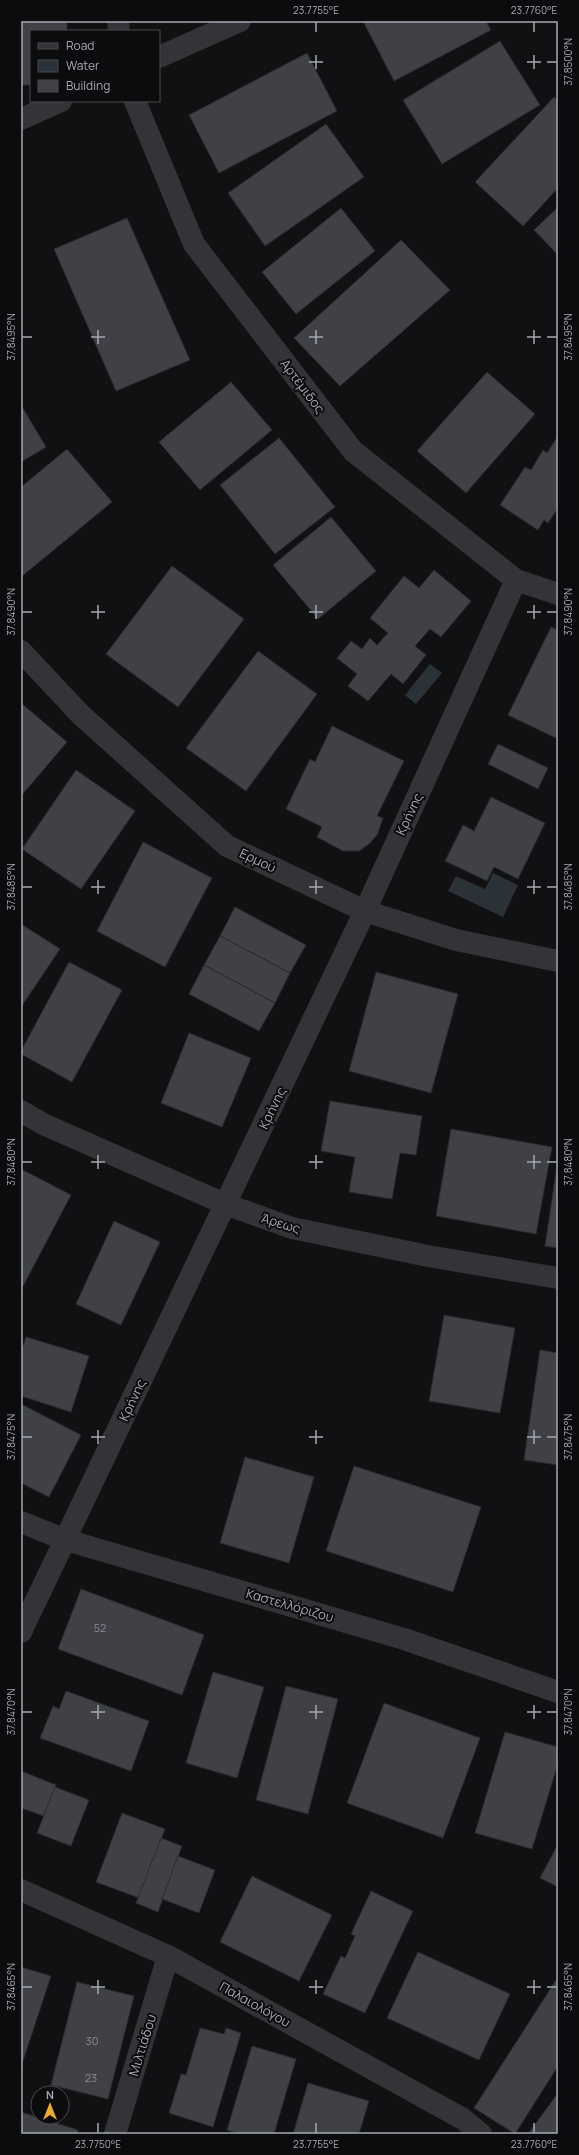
<svg xmlns="http://www.w3.org/2000/svg" width="579" height="2155" font-family="Manrope,sans-serif">
<style>
.water{fill:#2a3238}
.building{fill:#404146;stroke:#2b2b2f}
.lines{fill:none;stroke-linecap:round;stroke-linejoin:round}
.minor{stroke:#333338;stroke-width:22}
.ticks{fill:none;stroke:#a3a8b3;stroke-width:1.5}
.labels{text-anchor:middle;dominant-baseline:central;stroke-width:4;stroke-linejoin:round;paint-order:stroke}
.number-label{font-size:11px;fill:#8a8e98}
.street-label{font-size:13px;fill:#a3a8b3;stroke:#0c0c0e}
.neatline{fill:none;stroke:#a3a8b3;stroke-width:1.5}
.ticks-label{font-size:10px;text-anchor:middle;fill:#a3a8b3}
</style>
<rect width="100%" height="100%" fill="#111113"/>
<g class="water">
<polygon points="430,664 442,673 416,704 405,695"/>
<polygon points="493,873 518,885 503,917 448,891 456,876 485,889"/>
</g>
<g class="building">
<polygon points="21,21 67,21 67,31 31,31 31,85 21,85"/>
<polygon points="363,21 486,21 491,30 394,81"/>
<polygon points="500,41 540,105 442,164 403,100"/>
<polygon points="307,53 337,111 219,173 189,115"/>
<polygon points="554,97 558,100 558,188 523,226 475,182"/>
<polygon points="326,124 364,177 265,246 228,193"/>
<polygon points="558,207 558,255 534,230"/>
<polygon points="341,208 375,251 296,314 262,272"/>
<polygon points="127,218 190,360 116,391 54,249"/>
<polygon points="401,240 450,290 340,386 294,338"/>
<polygon points="487,372 535,414 466,493 417,451"/>
<polygon points="231,382 272,430 200,490 159,442"/>
<polygon points="21,405 46,447 21,462"/>
<polygon points="558,436 558,508 548,523 544,520 538,530 500,505 525,467 531,470 543,450 547,453"/>
<polygon points="279,438 335,507 275,554 220,485"/>
<polygon points="67,449 112,502 21,577 21,487"/>
<polygon points="331,517 376,571 318,619 273,565"/>
<polygon points="172,566 244,619 178,707 106,654"/>
<polygon points="434,570 471,601 441,637 430,629 415,646 426,655 403,684 391,674 368,701 348,686 357,674 337,658 351,641 362,649 370,638 377,645 388,633 370,618 404,576 419,588"/>
<polygon points="551,627 558,630 558,739 508,715"/>
<polygon points="258,651 317,694 246,791 186,748"/>
<polygon points="21,703 67,742 21,796"/>
<polygon points="332,726 404,761 377,816 383,818 377,835 369,844 359,851 343,851 317,837 322,827 286,809 310,759 315,762"/>
<polygon points="498,744 548,768 538,789 488,764"/>
<polygon points="76,770 135,811 81,889 22,849"/>
<polygon points="491,797 545,823 518,879 494,867 487,881 445,861 463,825 474,831"/>
<polygon points="143,842 212,878 165,967 97,931"/>
<polygon points="235,907 306,945 290,973 220,936"/>
<polygon points="21,924 60,949 21,1007"/>
<polygon points="220,936 290,973 275,1003 204,965"/>
<polygon points="69,962 122,990 72,1082 21,1054 21,1051"/>
<polygon points="204,965 275,1003 259,1031 189,994"/>
<polygon points="376,972 458,994 431,1093 349,1071"/>
<polygon points="189,1033 251,1058 222,1127 161,1103"/>
<polygon points="330,1101 422,1116 416,1155 400,1153 392,1199 349,1192 355,1157 321,1151"/>
<polygon points="451,1129 552,1147 536,1234 436,1216"/>
<polygon points="558,1159 558,1248 545,1246"/>
<polygon points="21,1169 71,1195 21,1290"/>
<polygon points="114,1221 160,1242 121,1325 76,1304"/>
<polygon points="444,1315 515,1328 500,1413 429,1401"/>
<polygon points="26,1337 89,1356 71,1412 21,1396 21,1352"/>
<polygon points="540,1350 558,1353 558,1465 524,1460"/>
<polygon points="21,1404 81,1435 49,1497 21,1483"/>
<polygon points="245,1457 314,1477 289,1563 220,1543"/>
<polygon points="354,1466 481,1507 453,1592 326,1551"/>
<polygon points="81,1589 204,1635 182,1695 58,1649"/>
<polygon points="213,1672 264,1687 237,1778 186,1763"/>
<polygon points="286,1686 338,1699 308,1814 256,1800"/>
<polygon points="66,1691 149,1721 131,1771 40,1738 53,1706 59,1709"/>
<polygon points="384,1703 480,1738 443,1838 347,1803"/>
<polygon points="505,1732 558,1747 558,1763 532,1849 475,1833"/>
<polygon points="21,1771 56,1785 44,1816 21,1808"/>
<polygon points="55,1787 89,1800 71,1846 37,1833"/>
<polygon points="122,1813 165,1829 139,1898 96,1882"/>
<polygon points="161,1838 182,1846 158,1912 136,1903"/>
<polygon points="558,1844 558,1887 540,1878"/>
<polygon points="178,1856 215,1870 199,1913 162,1899"/>
<polygon points="252,1876 332,1915 299,1981 220,1942"/>
<polygon points="371,1891 413,1911 365,2013 323,1994 341,1956 345,1958 355,1936 351,1934"/>
<polygon points="418,1952 510,1994 479,2060 387,2018"/>
<polygon points="21,1967 51,1976 21,2067"/>
<polygon points="556,1980 558,1981 558,2066 515,2134 474,2108"/>
<polygon points="77,1982 134,1996 108,2099 51,2085"/>
<polygon points="200,2028 224,2034 226,2028 241,2033 213,2127 169,2113 181,2074 186,2075"/>
<polygon points="252,2046 296,2059 274,2134 239,2134 227,2130"/>
<polygon points="308,2083 369,2101 359,2134 293,2134"/>
<polygon points="558,2093 558,2134 528,2134"/>
<polygon points="21,2112 78,2130 77,2134 21,2134"/>
</g>
<g class="lines">
<g class="minor">
<polyline points="118,21 119,31"/>
<polyline points="159,57 240,21"/>
<polyline points="135,101 194,244 353,451 516,580 558,594"/>
<polyline points="21,119 61,101"/>
<polyline points="21,651 81,715 227,846 365,911 456,940 558,961"/>
<polyline points="21,1111 43,1124 225,1204 292,1228 428,1256 558,1278"/>
<polyline points="21,1522 66,1540 404,1639 558,1692"/>
<polyline points="21,1632 365,911 516,580"/>
<polyline points="21,1890 168,1956 463,2119 481,2134"/>
<polyline points="115,2134 168,1956"/>
</g>
</g>
<path class="ticks" d="M316,22V32M534,22V32M316,55V69M534,55V69M309,62H323M527,62H541M547,62H557M98,330V344M316,330V344M534,330V344M22,337H32M91,337H105M309,337H323M527,337H541M547,337H557M98,605V619M316,605V619M534,605V619M22,612H32M91,612H105M309,612H323M527,612H541M547,612H557M98,880V894M316,880V894M534,880V894M22,887H32M91,887H105M309,887H323M527,887H541M547,887H557M98,1155V1169M316,1155V1169M534,1155V1169M22,1162H32M91,1162H105M309,1162H323M527,1162H541M547,1162H557M98,1430V1444M316,1430V1444M534,1430V1444M22,1437H32M91,1437H105M309,1437H323M527,1437H541M547,1437H557M98,1705V1719M316,1705V1719M534,1705V1719M22,1712H32M91,1712H105M309,1712H323M527,1712H541M547,1712H557M98,1980V1994M316,1980V1994M534,1980V1994M22,1987H32M91,1987H105M309,1987H323M527,1987H541M547,1987H557M98,2123V2133M316,2123V2133M534,2123V2133"/>
<g class="labels">
<g class="number-label">
<text x="100" y="1627">52</text>
<text x="92" y="2040">30</text>
<text x="91" y="2077">23</text>
</g>
<g class="street-label">
<text transform="translate(303 386) rotate(53)">Αρτέμιδος</text>
<text transform="translate(409 814) rotate(-65)">Κρήνης</text>
<text transform="translate(258 860) rotate(25)">Ερμού</text>
<text transform="translate(272 1108) rotate(-64)">Κρήνης</text>
<text transform="translate(281 1223) rotate(17)">Άρεως</text>
<text transform="translate(132 1400) rotate(-65)">Κρήνης</text>
<text transform="translate(290 1605) rotate(16)">Καστελλόριζου</text>
<text transform="translate(255 2004) rotate(29)">Παλαιολόγου</text>
<text transform="translate(142 2045) rotate(-73)">Μιλτιάδου</text>
</g>
</g>
<rect width="579" height="2155" fill="none" stroke="#0c0c0e" stroke-width="44"/>
<rect x="30" y="30" width="130" height="72" fill="#0c0c0e" stroke="#484a50"/>
<rect x="38" y="43" width="20" height="6" fill="#333338" stroke="#484a50"/>
<text x="66" y="50" font-size="12" fill="#a3a8b3">Road</text>
<rect x="38" y="60" width="20" height="12" fill="#2a3238" stroke="#484a50"/>
<text x="66" y="70" font-size="12" fill="#a3a8b3">Water</text>
<rect x="38" y="80" width="20" height="12" fill="#404146" stroke="#484a50"/>
<text x="66" y="90" font-size="12" fill="#a3a8b3">Building</text>
<g transform="translate(50 2105)"><circle r="19" fill="#0c0c0e" stroke="#484a50"/>
<path d="M0-3L7 15L0 10L-7 15Z" fill="#eeab2f"/>
<text y="-6" font-size="11" font-weight="bold" text-anchor="middle" fill="#a3a8b3">N</text>
</g>
<rect x="22" y="22" width="535" height="2111" class="neatline"/>
<g class="ticks-label">
<text x="316" y="14">23.7755°E</text>
<text x="534" y="14">23.7760°E</text>
<text transform="translate(568 62) rotate(-90)" y="4">37.8500°N</text>
<text transform="translate(11 337) rotate(-90)" y="4">37.8495°N</text>
<text transform="translate(568 337) rotate(-90)" y="4">37.8495°N</text>
<text transform="translate(11 612) rotate(-90)" y="4">37.8490°N</text>
<text transform="translate(568 612) rotate(-90)" y="4">37.8490°N</text>
<text transform="translate(11 887) rotate(-90)" y="4">37.8485°N</text>
<text transform="translate(568 887) rotate(-90)" y="4">37.8485°N</text>
<text transform="translate(11 1162) rotate(-90)" y="4">37.8480°N</text>
<text transform="translate(568 1162) rotate(-90)" y="4">37.8480°N</text>
<text transform="translate(11 1437) rotate(-90)" y="4">37.8475°N</text>
<text transform="translate(568 1437) rotate(-90)" y="4">37.8475°N</text>
<text transform="translate(11 1712) rotate(-90)" y="4">37.8470°N</text>
<text transform="translate(568 1712) rotate(-90)" y="4">37.8470°N</text>
<text transform="translate(11 1987) rotate(-90)" y="4">37.8465°N</text>
<text transform="translate(568 1987) rotate(-90)" y="4">37.8465°N</text>
<text x="98" y="2148">23.7750°E</text>
<text x="316" y="2148">23.7755°E</text>
<text x="534" y="2148">23.7760°E</text>
</g>
</svg>
